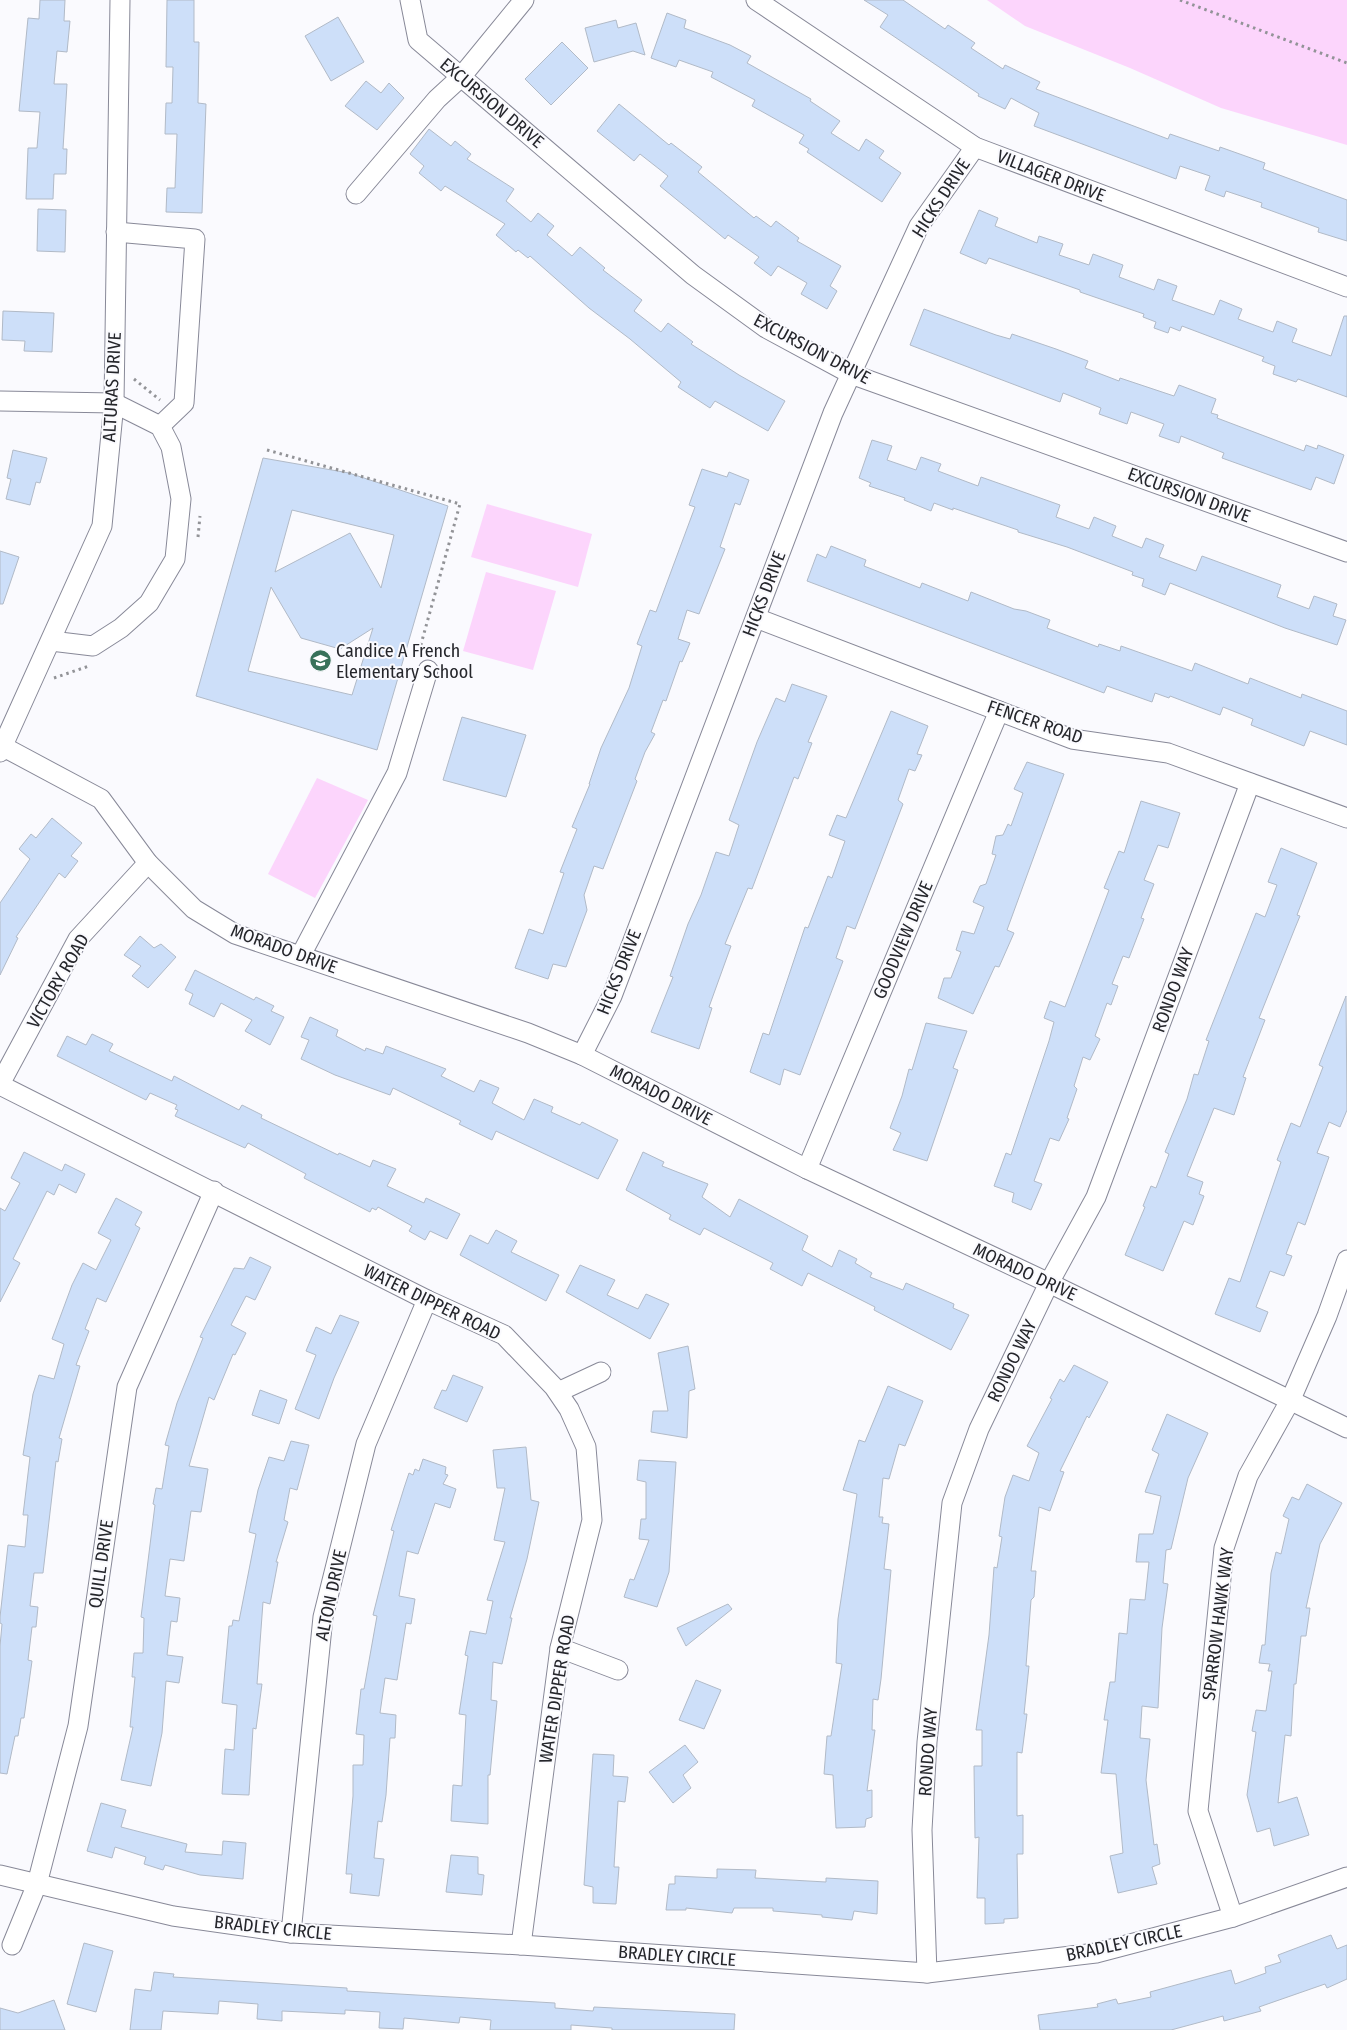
<svg xmlns="http://www.w3.org/2000/svg" width="1347" height="2030" font-family="'Fira Sans Condensed',sans-serif">
<style>
.green{fill:#fcd5fc}
.building{fill:#cddff9;stroke:#b1bac7;fill-rule:evenodd}
.lines{fill:none;stroke-linecap:round;stroke-linejoin:round}
.minor-casing{stroke:#888998;stroke-width:21}
.path{stroke:#929397;stroke-width:3;stroke-dasharray:2.5 4;stroke-linecap:butt}
.minor{stroke:#fff;stroke-width:19}
.labels{text-anchor:middle;dominant-baseline:central;stroke-width:4;stroke-linejoin:round;paint-order:stroke}
.street-label{font-size:18px;fill:#25262b;stroke:#fafafe}
.poi-label{font-size:18px;fill:#25262b;stroke:#fafafe;text-anchor:start}
</style>
<rect width="100%" height="100%" fill="#fafafe"/>
<g class="green">
<polygon points="987,0 1347,0 1347,145 1221,108 1130,68 1025,26"/>
<polygon points="487,504 592,534 578,587 471,557"/>
<polygon points="486,572 556,591 533,670 463,651"/>
<polygon points="317,778 368,800 315,898 268,874"/>
</g>
<g class="building">
<polygon points="40,0 65,0 64,21 70,21 67,52 57,51 54,84 67,84 63,149 67,149 66,174 54,174 53,199 26,199 28,148 37,148 40,112 19,111 28,18 39,19"/>
<polygon points="167,0 194,0 194,42 199,42 198,103 206,104 202,213 166,212 167,188 175,188 177,134 165,134 166,103 172,103 173,67 166,67"/>
<polygon points="864,0 903,0 945,29 948,25 975,43 971,48 1003,69 1005,65 1040,82 1036,89 1168,139 1170,134 1219,151 1220,147 1265,163 1263,169 1347,200 1347,241 1318,232 1319,228 1261,207 1262,203 1226,191 1224,197 1205,190 1210,176 1180,166 1176,179 1034,126 1039,113 1011,98 1005,109 978,96 979,94 880,27 888,15"/>
<polygon points="667,13 686,20 684,28 730,45 751,56 747,63 811,99 810,101 840,121 831,133 859,151 866,139 884,151 879,158 901,173 882,202 807,152 809,149 799,143 804,135 752,106 755,100 711,77 713,72 679,60 676,67 651,58"/>
<polygon points="338,17 364,62 331,81 305,36"/>
<polygon points="616,20 618,28 636,23 645,55 633,51 594,62 585,28"/>
<polygon points="562,42 588,68 551,105 525,79"/>
<polygon points="366,81 381,93 389,83 404,98 377,130 345,106"/>
<polygon points="619,104 669,145 671,143 702,167 698,172 754,218 756,216 771,227 776,221 799,238 797,241 841,266 830,286 837,291 827,309 801,294 807,283 778,266 771,276 754,263 759,257 728,235 725,239 660,186 668,176 640,154 634,161 597,131"/>
<polygon points="429,129 451,146 455,141 471,154 467,159 514,189 506,201 531,222 538,213 554,226 547,235 572,256 580,247 605,268 603,270 642,300 634,311 661,332 668,323 693,342 691,344 739,375 785,401 768,431 715,401 710,408 678,387 681,382 630,339 589,308 530,256 528,258 518,250 516,252 496,235 505,224 445,186 441,191 419,173 424,166 410,154"/>
<polygon points="38,209 66,210 65,252 37,251"/>
<polygon points="979,210 998,218 995,226 1037,243 1039,236 1063,244 1059,255 1089,265 1093,254 1123,265 1119,277 1154,290 1158,279 1177,286 1172,300 1214,315 1220,300 1242,309 1238,319 1273,332 1277,321 1297,329 1292,342 1331,356 1344,316 1347,316 1347,397 1298,379 1296,382 1273,374 1275,366 1262,361 1264,357 1182,326 1180,331 1170,327 1168,333 1154,328 1156,322 1143,317 1144,314 1080,292 1080,290 989,258 986,264 960,253"/>
<polygon points="924,309 996,335 1010,339 1012,334 1056,349 1088,361 1085,368 1119,381 1120,378 1174,396 1179,385 1216,399 1211,413 1218,415 1217,418 1304,451 1306,445 1317,449 1318,445 1344,455 1334,484 1316,477 1311,490 1222,458 1224,453 1181,436 1179,443 1159,436 1164,424 1131,412 1127,424 1099,414 1101,408 1063,393 1060,402 910,345"/>
<polygon points="3,311 54,313 52,352 24,351 25,341 2,340"/>
<polygon points="872,440 892,446 887,460 916,470 921,457 941,464 938,471 978,486 981,477 1060,505 1056,517 1089,529 1094,517 1116,526 1112,536 1142,548 1146,538 1164,545 1159,557 1196,571 1202,556 1281,585 1277,597 1309,609 1314,596 1337,604 1333,616 1346,620 1337,645 1285,628 1170,583 1165,595 1142,586 1144,579 1132,575 1133,572 1067,547 1018,532 1018,530 953,508 953,510 934,503 931,511 904,500 905,498 869,486 871,483 859,478"/>
<polygon points="13,450 47,458 40,483 36,482 30,505 6,499 11,479 7,478"/>
<path d="M263,458L349,473L448,506L377,750L196,696ZM292,510L394,535L381,588L350,533L275,572ZM271,587L301,638L340,649L373,628L352,695L248,671Z"/>
<polygon points="702,469 727,477 729,472 749,480 740,505 735,503 720,547 725,549 699,614 687,610 678,639 690,643 682,662 680,661 666,701 663,700 651,732 655,734 645,752 635,779 637,781 603,869 594,866 584,895 587,910 566,967 553,964 548,979 515,968 529,929 543,934 564,873 560,872 577,829 572,827 590,784 589,784 601,748 629,688 642,646 637,644 650,610 656,612 695,507 689,505"/>
<polygon points="831,546 866,560 864,566 920,588 922,583 968,601 971,592 1014,609 1026,611 1050,620 1047,628 1098,647 1099,644 1120,651 1121,646 1192,671 1195,663 1248,684 1250,678 1301,698 1302,694 1347,711 1347,745 1310,731 1304,746 1251,725 1253,719 1223,707 1220,715 1170,696 1169,698 1155,693 1152,702 1107,686 1104,693 807,581 817,554 826,558"/>
<polygon points="0,551 19,557 3,604 0,604"/>
<polygon points="792,684 827,696 808,742 812,743 798,779 794,777 752,889 748,888 725,944 731,946 709,1007 712,1008 699,1049 651,1032 673,977 670,976 688,924 701,895 716,852 729,856 739,825 729,820 757,742 776,698 785,702"/>
<polygon points="891,711 928,726 917,754 922,755 915,771 909,769 898,800 903,804 855,929 847,926 836,958 843,961 800,1075 784,1069 780,1085 750,1072 763,1033 769,1035 805,927 808,928 828,876 832,878 845,841 829,835 837,815 846,818"/>
<polygon points="462,717 526,735 506,797 443,780"/>
<polygon points="1027,762 1064,774 1007,930 1014,933 999,967 995,966 973,1014 938,998 944,978 951,978 961,952 956,950 962,931 974,934 984,907 973,902 980,886 986,884 996,855 992,854 996,836 1003,835 1008,824 1011,826 1023,793 1014,789"/>
<polygon points="1141,801 1180,813 1168,848 1158,845 1144,880 1154,884 1141,918 1144,919 1129,958 1123,956 1112,984 1118,986 1111,1005 1107,1003 1095,1036 1100,1039 1090,1060 1083,1057 1074,1086 1077,1089 1067,1118 1069,1119 1059,1141 1050,1138 1034,1181 1042,1184 1031,1210 1012,1202 1014,1193 994,1186 1006,1153 1011,1155 1049,1041 1054,1022 1044,1018 1050,1001 1065,1007 1109,890 1104,888 1119,851 1124,853"/>
<polygon points="52,818 82,843 71,856 78,861 65,878 59,873 16,937 18,938 0,975 0,903 30,859 19,849 31,834 36,838"/>
<polygon points="1281,848 1317,863 1297,915 1300,916 1295,928 1259,1018 1265,1020 1243,1077 1246,1078 1234,1115 1214,1108 1187,1176 1203,1182 1199,1194 1204,1196 1193,1225 1184,1221 1163,1271 1125,1255 1145,1207 1143,1206 1151,1186 1156,1188 1169,1154 1165,1152 1187,1099 1194,1074 1198,1075 1209,1041 1206,1040 1256,913 1265,917 1277,885 1268,882"/>
<polygon points="140,936 154,948 161,944 176,957 148,988 132,976 141,966 124,955"/>
<polygon points="195,970 254,1000 256,997 274,1006 271,1011 284,1017 270,1045 245,1031 252,1020 221,1003 214,1017 189,1004 193,994 185,990"/>
<polygon points="1346,996 1347,1110 1340,1127 1329,1122 1317,1153 1329,1157 1305,1225 1298,1222 1286,1254 1292,1256 1284,1276 1270,1271 1256,1307 1268,1312 1260,1332 1215,1314 1229,1278 1240,1282 1281,1162 1277,1160 1291,1123 1300,1127 1323,1067 1319,1065"/>
<polygon points="310,1017 338,1030 336,1036 365,1051 366,1048 383,1054 386,1046 446,1069 441,1076 474,1092 480,1080 499,1088 492,1103 524,1120 534,1099 553,1107 551,1112 580,1125 582,1122 618,1140 598,1179 496,1131 492,1140 459,1124 461,1121 393,1088 390,1095 335,1075 301,1059 309,1040 301,1037"/>
<polygon points="926,1023 967,1031 953,1068 958,1070 927,1161 893,1150 901,1133 890,1128 902,1096 909,1069 912,1070"/>
<polygon points="92,1034 113,1044 109,1051 172,1081 174,1076 239,1110 242,1105 262,1115 261,1118 338,1155 339,1153 370,1167 373,1160 396,1169 387,1186 424,1203 426,1198 460,1214 447,1239 430,1231 425,1240 409,1231 412,1226 378,1207 376,1210 372,1208 370,1212 304,1178 306,1174 248,1143 245,1148 175,1116 178,1110 175,1109 177,1105 150,1093 146,1100 57,1056 67,1036 86,1045"/>
<polygon points="24,1152 62,1171 65,1164 85,1174 76,1193 59,1184 54,1195 47,1191 13,1259 20,1263 0,1302 0,1208 5,1211 20,1183 11,1178"/>
<polygon points="643,1152 664,1162 662,1166 708,1184 702,1197 730,1217 739,1199 808,1236 802,1250 832,1267 839,1250 857,1259 855,1263 872,1273 870,1277 903,1290 906,1283 954,1304 953,1308 969,1315 951,1350 874,1310 875,1307 808,1273 802,1286 770,1269 773,1263 704,1228 700,1235 669,1219 671,1215 626,1190"/>
<polygon points="116,1198 142,1212 135,1225 140,1228 106,1302 97,1298 85,1329 89,1331 76,1365 80,1366 59,1438 62,1439 58,1462 56,1461 43,1573 34,1573 30,1606 38,1607 36,1627 32,1627 28,1660 32,1661 24,1718 21,1718 18,1736 15,1736 7,1774 0,1773 0,1646 2,1624 0,1623 0,1617 8,1545 25,1547 28,1515 23,1515 30,1457 23,1455 33,1394 39,1375 54,1379 64,1344 52,1339 72,1285 83,1263 96,1270 111,1240 98,1233"/>
<polygon points="496,1230 517,1241 511,1252 559,1275 546,1301 460,1255 470,1235 488,1244"/>
<polygon points="250,1257 271,1267 255,1300 246,1296 231,1325 246,1333 235,1355 233,1354 214,1400 209,1397 189,1466 208,1469 201,1512 191,1511 184,1561 170,1559 165,1596 180,1598 177,1622 171,1621 167,1655 183,1657 179,1683 166,1681 162,1733 151,1786 121,1780 133,1727 130,1727 135,1677 132,1677 134,1653 143,1653 144,1618 141,1617 155,1505 153,1504 156,1488 162,1489 169,1446 165,1445 177,1403 203,1338 200,1337 234,1268 244,1269"/>
<polygon points="580,1265 615,1280 607,1295 638,1309 646,1294 669,1304 650,1339 566,1292"/>
<polygon points="340,1315 359,1322 334,1378 319,1419 295,1409 316,1355 306,1351 316,1327 331,1334"/>
<polygon points="688,1346 695,1389 689,1391 687,1438 651,1432 653,1411 668,1411 658,1353"/>
<polygon points="1074,1365 1108,1382 1089,1418 1087,1416 1060,1471 1064,1472 1050,1511 1039,1507 1031,1571 1036,1571 1034,1597 1031,1600 1026,1666 1029,1666 1024,1714 1027,1714 1022,1753 1017,1752 1017,1816 1023,1815 1023,1854 1017,1854 1018,1918 1004,1919 1004,1923 985,1924 985,1898 977,1898 979,1837 975,1838 974,1766 982,1766 982,1730 976,1730 989,1635 994,1567 997,1568 1002,1537 999,1536 1005,1497 1013,1475 1029,1481 1039,1453 1027,1446 1052,1399 1050,1398 1060,1379 1064,1382"/>
<polygon points="453,1375 483,1387 467,1422 434,1408 442,1390 446,1391"/>
<polygon points="888,1386 923,1401 905,1446 899,1444 889,1479 883,1478 879,1517 883,1517 882,1523 889,1524 884,1569 891,1570 881,1679 878,1700 873,1699 872,1730 875,1730 867,1791 872,1790 872,1817 866,1819 865,1827 836,1828 833,1775 824,1774 827,1736 831,1736 842,1664 836,1663 838,1619 857,1494 843,1490 859,1440 865,1442"/>
<polygon points="260,1390 287,1400 279,1424 252,1415"/>
<polygon points="1167,1414 1208,1433 1188,1478 1171,1549 1166,1550 1163,1583 1168,1584 1162,1628 1158,1708 1142,1706 1140,1738 1150,1739 1146,1780 1154,1845 1157,1844 1160,1864 1152,1867 1157,1884 1118,1893 1110,1856 1123,1853 1116,1774 1101,1773 1108,1720 1104,1720 1110,1682 1115,1682 1119,1633 1127,1634 1130,1599 1145,1600 1149,1562 1136,1562 1139,1534 1153,1534 1161,1496 1145,1492 1159,1454 1152,1450"/>
<polygon points="291,1441 309,1445 297,1490 290,1488 284,1520 288,1522 276,1562 278,1562 270,1604 263,1602 257,1684 262,1684 256,1729 253,1728 249,1795 222,1794 225,1749 234,1750 237,1705 222,1703 229,1626 232,1626 233,1620 239,1621 256,1534 249,1532 258,1490 269,1457 284,1461"/>
<polygon points="526,1447 531,1500 539,1502 527,1559 510,1618 512,1618 502,1664 493,1662 491,1700 497,1701 490,1775 488,1775 488,1824 451,1821 453,1785 462,1786 466,1715 459,1714 468,1656 465,1655 470,1631 486,1634 493,1601 487,1600 505,1542 494,1540 505,1488 497,1488 493,1450"/>
<polygon points="423,1459 446,1467 445,1474 448,1475 443,1484 456,1489 450,1508 435,1503 418,1554 407,1551 399,1596 415,1599 411,1624 406,1623 397,1680 385,1678 380,1713 396,1715 395,1738 390,1738 386,1795 382,1822 378,1821 374,1858 384,1859 379,1896 350,1893 352,1874 346,1874 353,1796 353,1765 363,1765 364,1735 356,1734 361,1689 364,1689 377,1616 373,1615 394,1531 391,1530 404,1488 409,1473 413,1475 415,1469 419,1471"/>
<polygon points="639,1460 676,1462 669,1572 657,1607 624,1597 630,1579 634,1580 649,1540 639,1539 641,1519 646,1519 646,1482 637,1480"/>
<polygon points="1307,1484 1342,1503 1320,1544 1306,1608 1310,1608 1306,1636 1301,1636 1296,1684 1294,1684 1291,1736 1285,1735 1278,1803 1297,1797 1309,1835 1274,1846 1270,1828 1257,1832 1247,1795 1256,1732 1252,1731 1256,1710 1266,1711 1272,1671 1268,1671 1270,1664 1259,1663 1262,1645 1265,1645 1271,1573 1276,1552 1281,1554 1289,1519 1283,1516 1292,1497 1299,1500"/>
<polygon points="728,1604 732,1609 686,1646 677,1628"/>
<polygon points="696,1680 721,1690 704,1729 679,1720"/>
<polygon points="685,1745 698,1762 683,1775 691,1788 673,1803 649,1772"/>
<polygon points="593,1754 614,1755 613,1776 628,1777 625,1802 618,1801 614,1867 619,1867 616,1904 593,1903 593,1887 584,1885"/>
<polygon points="101,1803 126,1810 121,1827 187,1844 185,1852 222,1855 223,1841 246,1843 243,1879 200,1875 165,1865 163,1870 144,1864 146,1857 115,1847 112,1858 87,1851"/>
<polygon points="451,1855 478,1857 478,1874 484,1875 482,1895 446,1892"/>
<polygon points="717,1869 756,1870 755,1878 826,1882 826,1878 878,1881 877,1914 854,1911 852,1920 822,1917 822,1915 773,1911 773,1908 734,1908 732,1913 686,1908 686,1910 666,1910 669,1884 675,1884 675,1876 717,1878"/>
<polygon points="1331,1935 1337,1949 1347,1945 1347,1979 1327,1988 1325,1984 1259,2007 1261,2011 1224,2021 1223,2016 1171,2030 1040,2030 1038,2015 1098,2007 1097,2004 1116,1999 1118,2004 1151,1997 1150,1992 1231,1970 1235,1984 1266,1973 1265,1967 1281,1962 1278,1955"/>
<polygon points="84,1943 113,1951 96,2012 67,2004"/>
<polygon points="154,1972 174,1974 173,1977 347,1988 347,1991 555,2003 555,2008 593,2011 594,2007 735,2014 734,2030 612,2030 612,2028 571,2025 571,2030 490,2030 491,2020 460,2017 459,2023 404,2018 403,2029 379,2028 380,2012 345,2010 345,2014 282,2011 282,2021 257,2019 258,2004 219,2001 218,2014 163,2011 161,2030 130,2030 135,1989 151,1991"/>
<polygon points="54,2000 65,2030 0,2030 0,2008 18,2013"/>
</g>
<g class="lines">
<defs>
<g id="minor">
<polyline points="410,0 418,40 693,275 766,328 851,374 1347,552"/>
<polyline points="756,0 975,147 1347,287"/>
<polyline points="356,194 437,99 461,77 524,0"/>
<polyline points="116,232 195,239 184,403 160,426"/>
<polyline points="0,401 114,403 160,426 171,447 181,499 175,559 149,603 121,628 93,646 51,641"/>
<polyline points="756,618 1072,739 1168,753 1347,818"/>
<polyline points="0,745 101,799 148,863 194,909 235,934 528,1033 582,1055 807,1169 1049,1283 1347,1428"/>
<polyline points="0,752 102,526 114,403 120,0"/>
<polyline points="301,955 397,773 428,670"/>
<polyline points="582,1055 612,996 833,413 919,226 975,147"/>
<polyline points="0,1084 78,939 148,863"/>
<polyline points="0,1085 427,1300 504,1335 554,1387 569,1409 586,1447 592,1520 560,1648 521,1945"/>
<polyline points="807,1169 999,711"/>
<polyline points="558,1392 601,1372"/>
<polyline points="560,1648 618,1670"/>
<polyline points="0,1875 173,1916 291,1933 521,1945 927,1973 1096,1953 1233,1917 1347,1877"/>
<polyline points="1233,1917 1198,1811 1224,1548 1248,1476 1291,1399 1327,1316 1347,1260"/>
<polyline points="291,1933 323,1617 366,1444 427,1300"/>
<polyline points="12,1945 37,1884 78,1726 127,1387 214,1191"/>
<polyline points="927,1973 922,1830 927,1742 952,1503 979,1429 1049,1283 1096,1197 1250,783"/>
</g>
</defs>
<use href="#minor" class="minor-casing"/>
<g class="path">
<polyline points="1180,0 1347,63"/>
<polyline points="134,379 160,400"/>
<polyline points="267,450 460,504 418,655"/>
<polyline points="198,537 200,516"/>
<polyline points="54,678 89,666"/>
</g>
<use href="#minor" class="minor"/>
</g>
<defs>
<symbol id="school-disc" viewBox="-11 -11 22 22"><circle r="9.5" fill="#38725a" stroke="#fafafe"/><path d="M0-5L7-2L0 1L-7-2ZM-4 1L0 2.5L4 1V4Q0 6-4 4Z" fill="#fff"/></symbol>
</defs>
<g fill-rule="evenodd">
<use href="#school-disc" x="308" y="648" width="25" height="25"/>
</g>
<g class="labels">
<g class="street-label">
<text transform="translate(492 103) rotate(40)">EXCURSION DRIVE</text>
<text transform="translate(1051 176) rotate(21)">VILLAGER DRIVE</text>
<text transform="translate(941 198) rotate(-57)">HICKS DRIVE</text>
<text transform="translate(812 349) rotate(28)">EXCURSION DRIVE</text>
<text transform="translate(112 387) rotate(-87)">ALTURAS DRIVE</text>
<text transform="translate(1189 495) rotate(20)">EXCURSION DRIVE</text>
<text transform="translate(764 594) rotate(-69)">HICKS DRIVE</text>
<text transform="translate(1035 722) rotate(19)">FENCER ROAD</text>
<text transform="translate(903 940) rotate(-67)">GOODVIEW DRIVE</text>
<text transform="translate(284 949) rotate(20)">MORADO DRIVE</text>
<text transform="translate(619 972) rotate(-68)">HICKS DRIVE</text>
<text transform="translate(58 981) rotate(-60)">VICTORY ROAD</text>
<text transform="translate(1173 990) rotate(-70)">RONDO WAY</text>
<text transform="translate(661 1095) rotate(27)">MORADO DRIVE</text>
<text transform="translate(1025 1272) rotate(25)">MORADO DRIVE</text>
<text transform="translate(432 1302) rotate(26)">WATER DIPPER ROAD</text>
<text transform="translate(1012 1361) rotate(-64)">RONDO WAY</text>
<text transform="translate(101 1564) rotate(-82)">QUILL DRIVE</text>
<text transform="translate(331 1595) rotate(-78)">ALTON DRIVE</text>
<text transform="translate(1218 1624) rotate(-83)">SPARROW HAWK WAY</text>
<text transform="translate(557 1689) rotate(-81)">WATER DIPPER ROAD</text>
<text transform="translate(928 1752) rotate(-86)">RONDO WAY</text>
<text transform="translate(273 1928) rotate(6)">BRADLEY CIRCLE</text>
<text transform="translate(1124 1943) rotate(-12)">BRADLEY CIRCLE</text>
<text transform="translate(677 1956) rotate(4)">BRADLEY CIRCLE</text>
</g>
<g class="poi-label">
<text x="336" y="651">Candice A French<tspan x="336" dy="21">Elementary School</tspan></text>
</g>
</g>
</svg>
